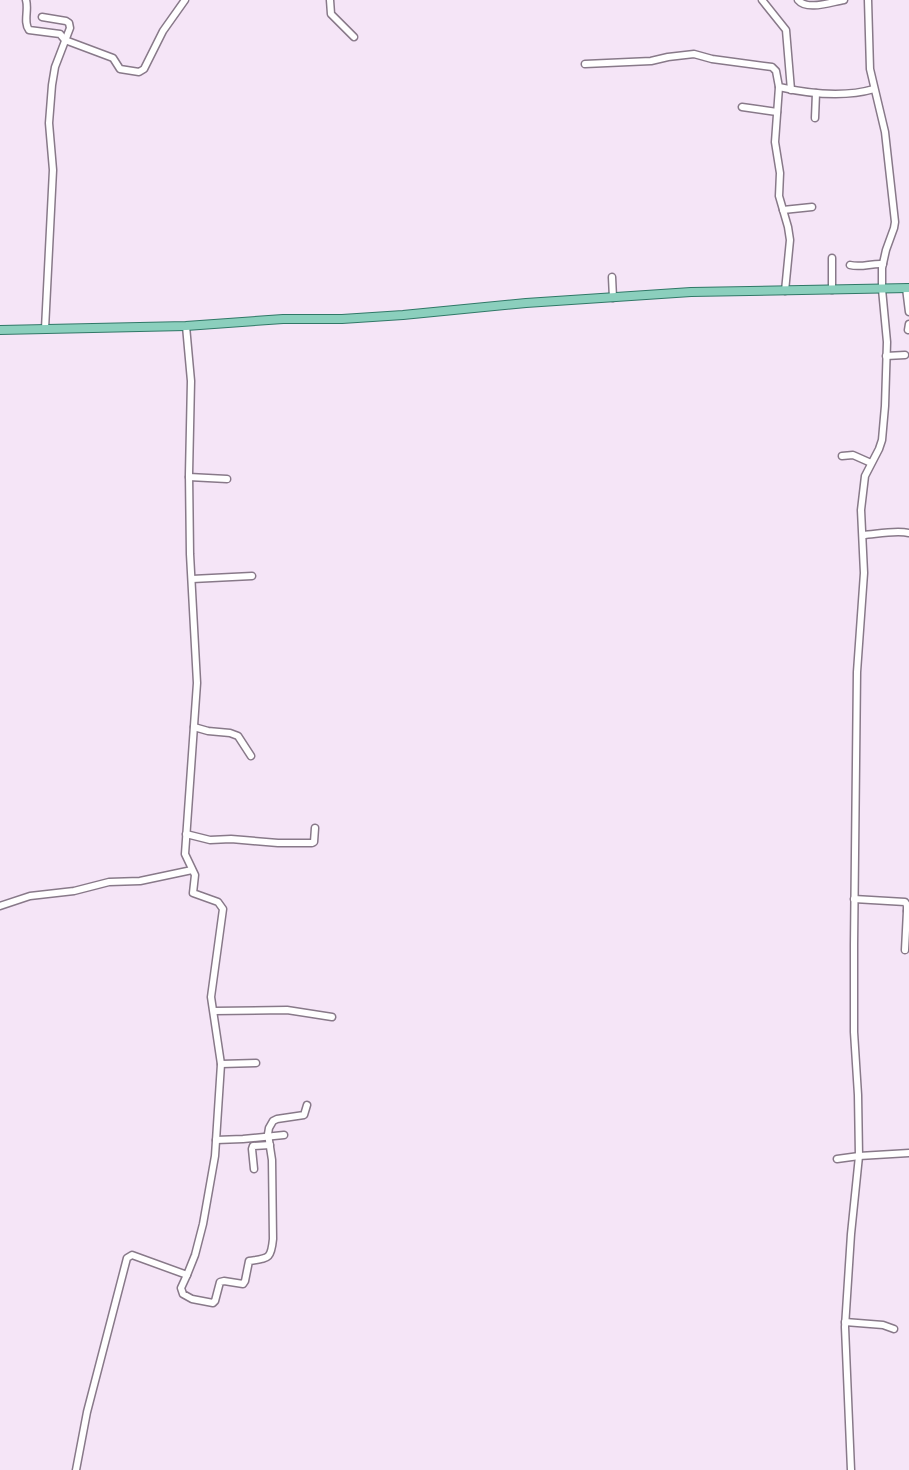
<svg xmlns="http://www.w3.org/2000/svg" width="909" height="1470" font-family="Cabin,sans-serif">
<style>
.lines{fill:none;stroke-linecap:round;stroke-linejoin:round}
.minor-casing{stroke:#887989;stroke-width:9}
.major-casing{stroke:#307867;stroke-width:10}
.minor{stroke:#fff;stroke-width:6}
.major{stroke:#8bcfbd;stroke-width:8}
</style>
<rect width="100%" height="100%" fill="#f5e5f7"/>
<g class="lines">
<defs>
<g id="minor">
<path d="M26,0C29,10 23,22 29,30L60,34L65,40L113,58L120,69L139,72L144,69L163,31L185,0"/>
<polyline points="330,0 331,14 354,37"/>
<polyline points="762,0 786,30 791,90"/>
<path d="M798,0C807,11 831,2 844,0"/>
<polyline points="42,17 66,21 69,23 70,28 55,67 52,85 49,123 53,170 45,329"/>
<path d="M585,64L651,61L668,57L694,54L712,59L772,67L776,71L779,87C810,94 843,98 874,89"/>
<polyline points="779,87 775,142 780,173 779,196 788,227 790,240 785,291"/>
<polyline points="742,107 777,112"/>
<polyline points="815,118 816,93"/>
<polyline points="783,210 812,207"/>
<path d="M850,265C862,268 871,263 883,264"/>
<polyline points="612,277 613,298"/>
<polyline points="906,288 909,312"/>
<polyline points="832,290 832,258"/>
<polyline points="908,330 909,324"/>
<polyline points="886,356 905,355"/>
<polyline points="842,456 853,455 871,463"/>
<polyline points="189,477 227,479"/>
<path d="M863,535C877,534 896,530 909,533"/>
<polyline points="192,579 252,576"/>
<polyline points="194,727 208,731 230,733 238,736 251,756"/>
<polyline points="186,834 210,840 231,839 278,843 312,843 314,842 315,828"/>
<polyline points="854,899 905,902 907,905 907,911 909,910"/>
<polyline points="0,906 30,896 74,891 109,882 140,881 192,870"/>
<polyline points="905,950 907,911"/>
<polyline points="214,1011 287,1010 332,1017"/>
<polyline points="221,1064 256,1063"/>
<polyline points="216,1140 243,1139 284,1135"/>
<polyline points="837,1159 859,1156 909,1153"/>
<polyline points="254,1169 252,1149 253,1146 270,1145"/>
<path d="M187,1275L181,1288L183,1294L192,1299L213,1303L215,1301L220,1282L224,1281L243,1284L245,1281L249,1261C268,1258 271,1260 273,1239L272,1160L268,1134L269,1128L273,1121L277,1119L304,1115L307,1105"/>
<polyline points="845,1322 883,1325 894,1329"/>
<polyline points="76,1470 87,1412 127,1258 132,1255 187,1275 195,1255 203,1224 215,1156 221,1064 211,997 223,909 218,902 193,893 195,875 185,854 197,683 190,554 189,474 191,381 186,326"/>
<polyline points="851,1470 845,1327 851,1234 859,1156 858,1095 854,1032 854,945 857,672 864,573 861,510 865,476 879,449 882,440 885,406 887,342 882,289 882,268 886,250 894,228 895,222 885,132 870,69 868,0"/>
</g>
<polyline id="major" points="0,330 186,326 283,319 342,319 403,315 526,303 691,292 909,288"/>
</defs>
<use href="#minor" class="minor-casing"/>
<use href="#major" class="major-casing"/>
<use href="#minor" class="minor"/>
<use href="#major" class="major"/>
</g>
</svg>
